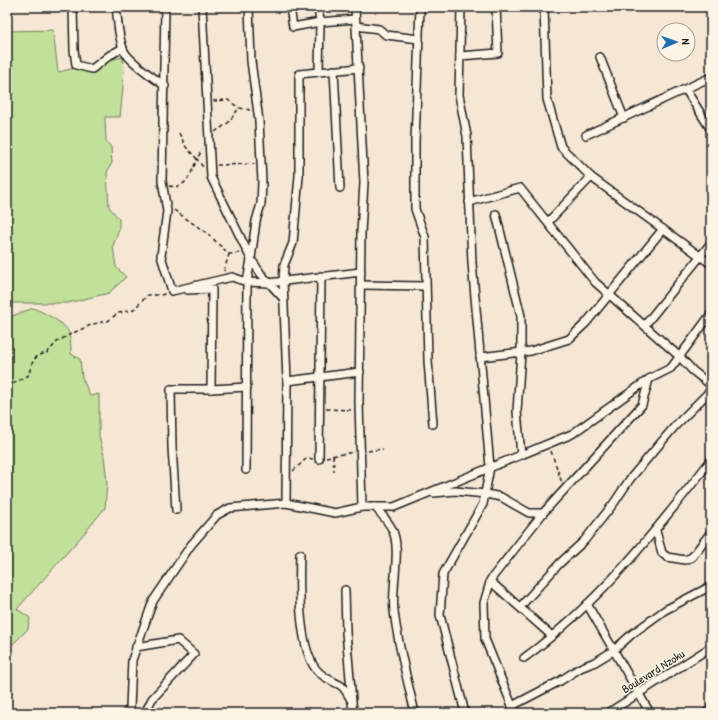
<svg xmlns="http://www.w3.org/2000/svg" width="718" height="720" font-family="'Patrick Hand',sans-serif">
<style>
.green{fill:#c1e19a;stroke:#6e7e5b}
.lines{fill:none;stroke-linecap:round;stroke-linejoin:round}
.minor-casing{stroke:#1c1c1c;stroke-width:10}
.path{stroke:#1c1c1c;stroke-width:1.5;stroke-dasharray:4 3;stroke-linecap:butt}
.minor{stroke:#fcf5e5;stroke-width:7}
.labels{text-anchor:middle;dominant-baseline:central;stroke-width:3;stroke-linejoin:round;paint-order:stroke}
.street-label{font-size:12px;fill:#1c1c1c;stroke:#fcf5e5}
</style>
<rect width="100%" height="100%" fill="#f6e7d5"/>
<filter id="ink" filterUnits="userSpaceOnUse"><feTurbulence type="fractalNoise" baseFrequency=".025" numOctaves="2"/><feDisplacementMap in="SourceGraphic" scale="8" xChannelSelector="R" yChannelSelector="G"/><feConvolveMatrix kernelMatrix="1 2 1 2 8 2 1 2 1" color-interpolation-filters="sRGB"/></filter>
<g filter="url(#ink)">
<g class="green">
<path d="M53,30L58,72L123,57C125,75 122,98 120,117H105L106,141L111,147L112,163L107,172L109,207L119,219V229L113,246L116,267L126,277L109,293L68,303H7V31Z"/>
<path d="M33,308C43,312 57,319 65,327C71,332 71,347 71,354L80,359L82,377L90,396L99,394V436L104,456L107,482L105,508L81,537L17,609L30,618L28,629L7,650V318Z"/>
</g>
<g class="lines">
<defs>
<g id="minor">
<polyline points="73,7 74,50 76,65 92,69 110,55 123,48"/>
<path d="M116,7C118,21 118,38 124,51C129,61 155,79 165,86"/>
<polyline points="165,7 162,181 167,211 161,256 172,291"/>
<polyline points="202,7 211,177 251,259 247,282 246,470"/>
<polyline points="249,7 251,61 259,121 262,182 261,204 256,221 251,259 261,274 283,298"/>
<polyline points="290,7 293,27 320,22 355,19"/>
<polyline points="318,7 320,22 319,71"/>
<polyline points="355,7 364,183 361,232 359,403 362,507"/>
<polyline points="420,7 415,142 415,209 425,237 428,361 433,424"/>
<polyline points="461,7 459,95 467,136 472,263 490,467 483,504 443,574 440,615 465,713"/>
<polyline points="544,7 547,99 561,147 591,177 711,264"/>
<polyline points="356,26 379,29 386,35 419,39"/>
<polyline points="460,56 498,53 496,7"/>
<polyline points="600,57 624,118"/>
<polyline points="334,70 340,188"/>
<polyline points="686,90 711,130"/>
<polyline points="586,135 711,77"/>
<polyline points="469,202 520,188 595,282 680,357 693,371 711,385"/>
<polyline points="496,214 521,316 521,353 517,411 521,455"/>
<polyline points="548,222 591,177"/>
<polyline points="361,285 425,286"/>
<polyline points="188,290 212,289 211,389"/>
<polyline points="172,291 232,277 247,282 268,283 361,272"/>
<polyline points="645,325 711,243"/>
<polyline points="480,357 531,351 569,339 586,323 663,229"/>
<polyline points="287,381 360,372"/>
<polyline points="319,459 321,276"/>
<polyline points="434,493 455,491 486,494 501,497 529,513 543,513"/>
<polyline points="286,503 287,381 283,281 284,265 293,243 299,176 299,74 359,68"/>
<path d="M375,507C381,514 388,521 392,529C402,548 391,587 394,611C398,646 407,679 415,713"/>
<polyline points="176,510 172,447 171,389 211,389 247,387"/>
<polyline points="656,531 662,553 667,557 685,560 692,557 711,532"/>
<path d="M300,554C299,584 298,643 315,668C322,677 330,680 340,685C345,688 348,695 351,700"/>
<polyline points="490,581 552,636"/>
<polyline points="345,590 346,632 353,713"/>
<polyline points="587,604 650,713"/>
<polyline points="520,607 560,563 584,541 614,503 630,479 675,426 711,390"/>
<polyline points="136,647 178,640 194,654 152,699 145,713"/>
<path d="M524,658C598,604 655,532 711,460"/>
<polyline points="512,706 560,681 580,668 595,662 613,651 632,634 665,610 711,586"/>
<polyline points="126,713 130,708 132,660 153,601 191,545 217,515 230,508 286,503 335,513 362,507 394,507 572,434 649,379 671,368 711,314"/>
<polyline points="515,713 485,639 484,603 491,579 543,513 642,405 649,379"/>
<polyline points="608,713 711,647"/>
<polyline points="706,713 711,710"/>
</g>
</defs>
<use href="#minor" class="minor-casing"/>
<g class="path">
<polyline points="213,101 228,100 239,108"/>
<polyline points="215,132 228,123 239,108 250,110"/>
<polyline points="179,133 186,147 197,159 202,150"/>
<polyline points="217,165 255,164"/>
<path d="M169,186C187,190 191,173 197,159L203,167"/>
<polyline points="174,210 208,234 229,254 240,253"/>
<polyline points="224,271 229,254"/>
<polyline points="706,355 711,359"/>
<path d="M7,387L29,375C31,365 33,354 46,354L58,341L73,333L93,324L108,321L118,313L133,310L148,295H161L167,293"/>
<polyline points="326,409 352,410"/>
<polyline points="368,451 383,449"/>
<polyline points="551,451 562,483"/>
<polyline points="333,455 334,471"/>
<polyline points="326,457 354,452"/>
<polyline points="293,471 307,458 313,459"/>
</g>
<use href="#minor" class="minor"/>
</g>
</g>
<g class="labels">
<g class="street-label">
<text transform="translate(653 671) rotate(-32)">Boulevard Nzoku</text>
</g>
</g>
<rect width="718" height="720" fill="none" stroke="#fcf5e5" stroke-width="24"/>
<rect x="12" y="12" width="694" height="696" fill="none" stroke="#1c1c1c" stroke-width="1.5" filter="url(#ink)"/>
<g transform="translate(676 42) rotate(88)"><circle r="19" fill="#fcf5e5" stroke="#a29e95"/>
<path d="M0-3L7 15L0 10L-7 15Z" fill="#1f6fb2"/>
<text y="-6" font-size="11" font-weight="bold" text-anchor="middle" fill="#1c1c1c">N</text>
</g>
</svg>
